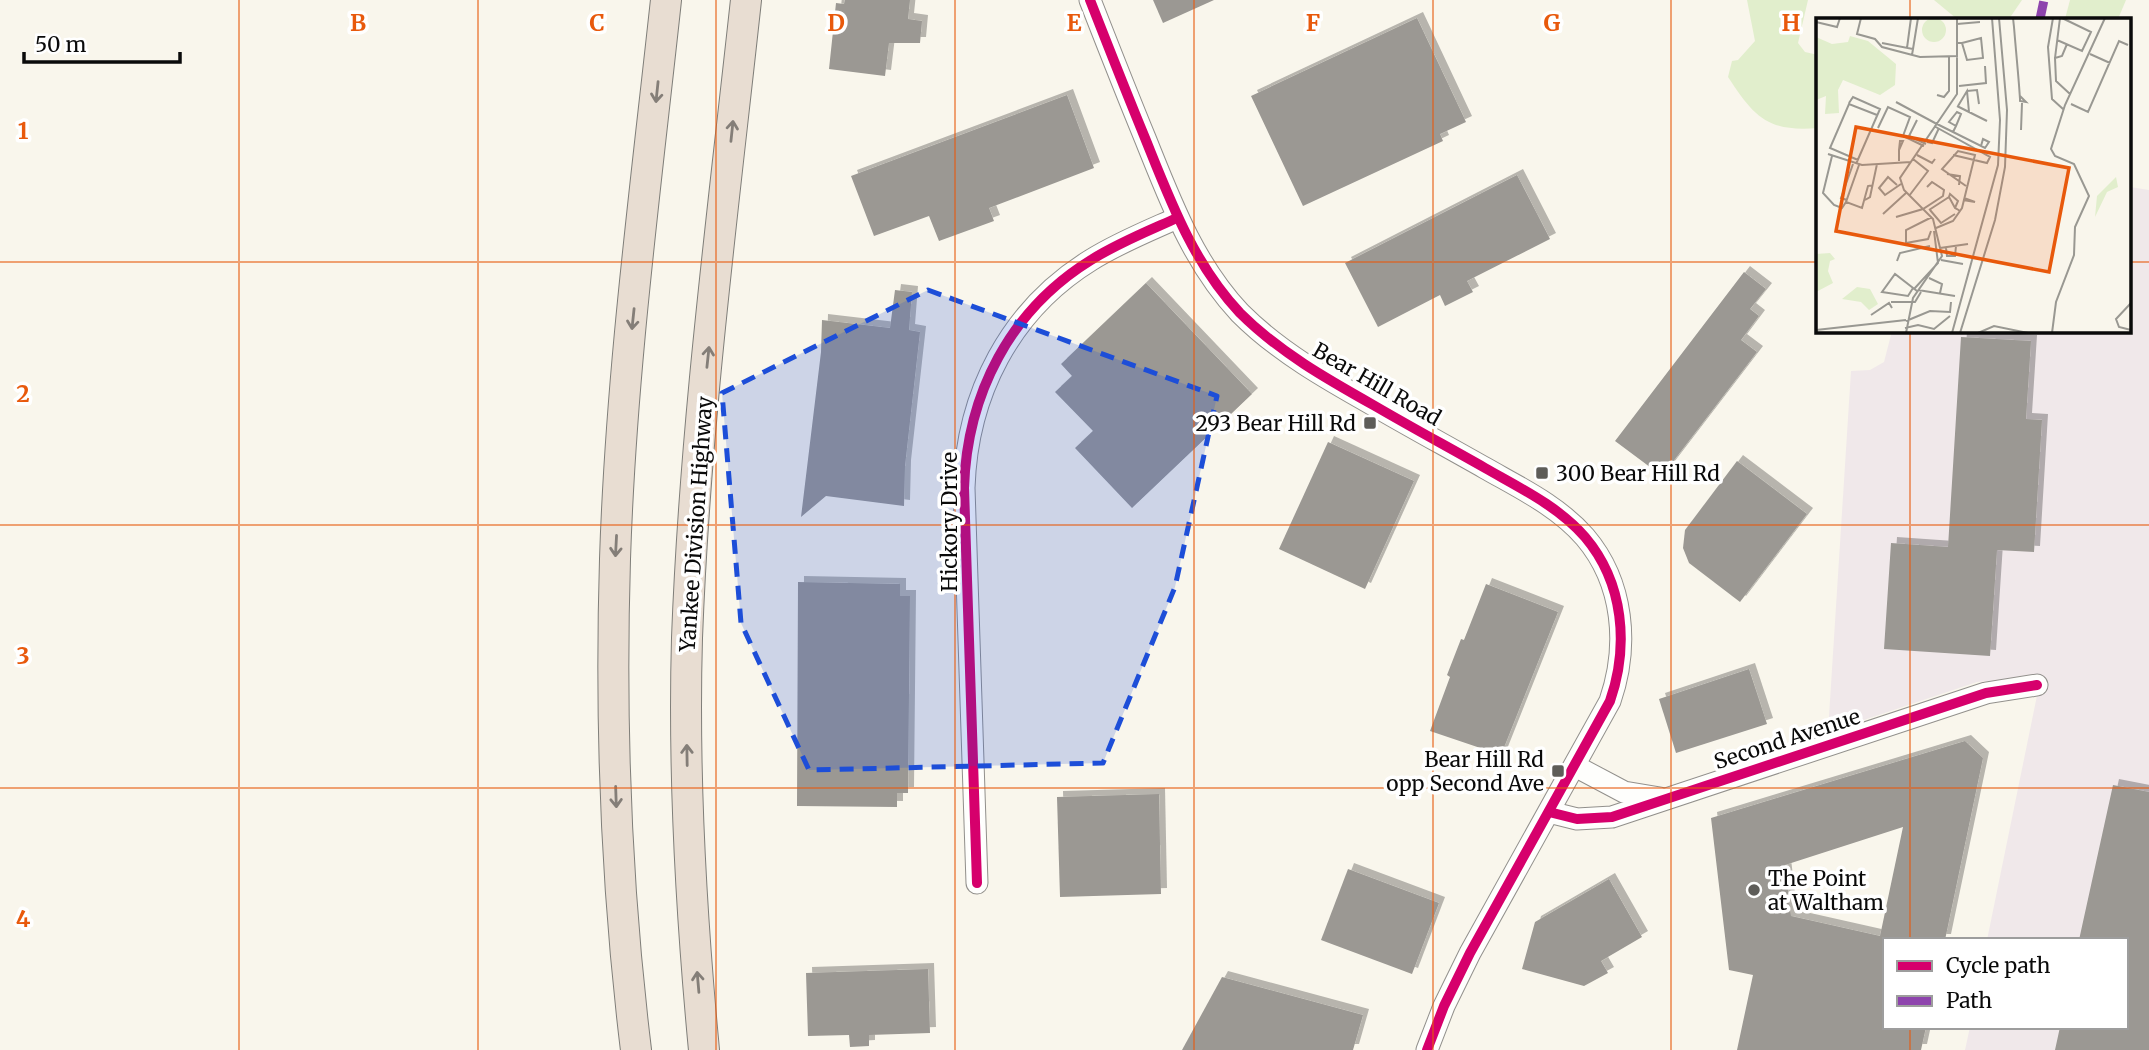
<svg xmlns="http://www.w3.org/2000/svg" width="2149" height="1050" font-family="Merriweather,serif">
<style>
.industrial{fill:#f0e8ea}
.green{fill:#e1eecc}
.building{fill:#9b9893;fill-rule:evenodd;filter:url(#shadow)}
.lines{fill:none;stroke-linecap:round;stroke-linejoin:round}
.minor-casing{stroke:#92908c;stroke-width:23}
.highway-casing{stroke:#7f7e79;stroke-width:32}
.minor{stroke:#fefefc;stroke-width:21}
.highway{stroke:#e8ddd2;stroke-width:30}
.quiet{stroke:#8e44ad;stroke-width:9;stroke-dasharray:18 9;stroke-linecap:butt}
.cycleway-casing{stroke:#fff;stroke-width:15}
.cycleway{stroke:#d6006c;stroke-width:10}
.oneway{stroke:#847e78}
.marked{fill:#1d4ed8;fill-opacity:0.2;stroke:#1d4ed8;stroke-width:5;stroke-dasharray:14 9;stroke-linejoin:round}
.grid{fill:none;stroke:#e8590c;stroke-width:2;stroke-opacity:0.55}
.poi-dot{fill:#5e5d59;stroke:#fff;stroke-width:2.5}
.labels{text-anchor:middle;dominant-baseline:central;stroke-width:7;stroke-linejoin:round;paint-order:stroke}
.street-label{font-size:21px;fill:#0a0a0a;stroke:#fff}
.poi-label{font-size:21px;fill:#0a0a0a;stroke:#fff;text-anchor:end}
.inset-road{fill:none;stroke:#999892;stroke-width:2}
.view{fill:#e8590c;fill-opacity:0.15;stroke:#e8590c;stroke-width:3.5}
.inset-edge{fill:none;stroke:#0a0a0a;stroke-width:3.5}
.grid-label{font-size:23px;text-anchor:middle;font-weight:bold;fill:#e8590c;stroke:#fff;stroke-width:7;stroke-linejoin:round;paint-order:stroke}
</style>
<defs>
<filter id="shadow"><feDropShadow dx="6" dy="-6" stdDeviation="0" flood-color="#0004"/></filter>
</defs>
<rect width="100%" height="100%" fill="#f9f6ec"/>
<polygon class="industrial" points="2130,187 2149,190 2149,1050 1965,1050 1970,1027 2126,1027 2126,940 1987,940 2041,676 1977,682 1828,732 1851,371 1870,370 1884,362 1892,331 2130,331"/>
<g class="green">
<path d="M1747,0H1808L1798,43L1805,52L1818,55V128C1768,132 1755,118 1728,77L1732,61L1738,60L1755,41Z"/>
<polygon points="1934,0 2022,0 2009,19 1957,19"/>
<polygon points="2070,0 2126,0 2118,19 2065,19"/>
</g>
<g class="building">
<polygon points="845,0 910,0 908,19 922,21 920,43 889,43 885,76 829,69 836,3 844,4"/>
<polygon points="1153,0 1214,0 1163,23"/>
<polygon points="1417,18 1466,122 1440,134 1443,141 1303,206 1251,96"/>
<polygon points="1067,95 1094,168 989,208 994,221 939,241 929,216 874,236 851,176"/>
<polygon points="1517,175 1550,239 1467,281 1473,292 1445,306 1440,295 1378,327 1345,263"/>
<polygon points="1744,272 1766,289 1750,309 1759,316 1741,340 1757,352 1662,476 1615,441"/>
<polygon points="1146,283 1252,394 1132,508 1075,448 1093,431 1055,392 1072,376 1061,364"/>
<polygon points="895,290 912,292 909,330 920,332 905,466 904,506 826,496 801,517 821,352 822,320 890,328"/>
<polygon points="1961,337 2031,341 2026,419 2042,420 2034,552 1997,550 1990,656 1884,649 1891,543 1948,547"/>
<polygon points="1328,442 1414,481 1365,589 1279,549"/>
<polygon points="1737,461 1807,514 1740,602 1689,563 1683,548 1685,530"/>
<polygon points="798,582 900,584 900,596 910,596 908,793 897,793 897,807 797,806"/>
<polygon points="1486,584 1558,612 1501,755 1430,731 1450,677 1447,675 1461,639 1464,640"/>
<polygon points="1749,669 1767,724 1676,753 1659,699"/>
<path d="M1965,741L1983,758L1945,940H1885V1027H1926L1921,1050H1737L1753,975L1729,970L1711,818ZM1903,827L1880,936L1791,916L1785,865Z"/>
<polygon points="2113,785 2149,792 2149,1050 2055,1050 2060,1027 2126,1027 2126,940 2079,940"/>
<polygon points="1159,794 1161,894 1060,897 1057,797"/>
<polygon points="1348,869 1439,903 1412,974 1321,940"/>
<polygon points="1609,879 1642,937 1601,961 1608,973 1584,986 1522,969 1535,922"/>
<polygon points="928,969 930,1033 869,1035 869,1046 850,1047 849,1035 808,1036 806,973"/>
<polygon points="1222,977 1363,1015 1353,1050 1182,1050"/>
</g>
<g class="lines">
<defs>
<g id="minor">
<path d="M1090,0C1108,46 1126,92 1145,138C1170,200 1193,263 1240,313C1279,352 1327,379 1375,406C1411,427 1448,447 1485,468C1520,488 1558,506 1585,537C1624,583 1629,646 1610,701L1470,953L1444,1006L1427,1050"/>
<polyline points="1575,766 1624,792 1660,798"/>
<polyline points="1549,812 1577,819 1612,817 1986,693 2037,685"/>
<path d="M977,883L964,488C967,394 1010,310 1091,260C1118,243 1148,231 1177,218"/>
</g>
<g id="highway">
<path d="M636,1050C616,887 610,723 615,559C621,372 646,185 666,0"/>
<path d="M704,1050C691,913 683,775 687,638C695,424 723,212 746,0"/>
</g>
</defs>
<use href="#minor" class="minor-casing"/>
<use href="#highway" class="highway-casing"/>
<use href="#minor" class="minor"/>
<use href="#highway" class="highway"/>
<polyline class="quiet" points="2040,19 2044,0"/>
<defs>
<g id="cycleway">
<path d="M1090,0C1108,46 1126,92 1145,138C1170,200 1193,263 1240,313C1279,352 1327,379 1375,406C1411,427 1448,447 1485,468C1520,488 1558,506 1585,537C1624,583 1629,646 1610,701L1470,953L1444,1006L1427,1050"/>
<polyline points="1549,812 1577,819 1612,817 1986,693 2037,685"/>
<path d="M977,883L964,488C967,394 1010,310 1091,260C1118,243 1148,231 1177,218"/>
</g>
</defs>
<use href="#cycleway" class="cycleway-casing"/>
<use href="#cycleway" class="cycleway"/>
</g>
<defs><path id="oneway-shaft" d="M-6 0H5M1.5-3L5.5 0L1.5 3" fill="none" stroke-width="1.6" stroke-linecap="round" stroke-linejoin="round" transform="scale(1.75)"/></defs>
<g class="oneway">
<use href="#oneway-shaft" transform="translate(657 92) rotate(96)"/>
<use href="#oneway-shaft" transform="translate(732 131) rotate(-84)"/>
<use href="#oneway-shaft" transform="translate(633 319) rotate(96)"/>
<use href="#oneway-shaft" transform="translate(708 357) rotate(-84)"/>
<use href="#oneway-shaft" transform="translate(616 546) rotate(93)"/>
<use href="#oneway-shaft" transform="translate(687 755) rotate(-91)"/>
<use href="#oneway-shaft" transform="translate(616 797) rotate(88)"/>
<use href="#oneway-shaft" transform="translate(698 982) rotate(-95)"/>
</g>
<path class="marked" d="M928,290L1217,396L1175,587L1103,763L809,770L741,623L722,393Z"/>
<path class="grid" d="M239,0V1050M478,0V1050M716,0V1050M955,0V1050M1194,0V1050M1433,0V1050M1671,0V1050M1910,0V19M0,262H1818M2130,262H2149M1910,331V940M0,525H2149M0,788H2149M1910,1027V1050"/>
<g class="poi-dot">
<rect x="1363" y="416" width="14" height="14" rx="3.5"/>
<rect x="1535" y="466" width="14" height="14" rx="3.5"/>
<rect x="1551" y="764" width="14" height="14" rx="3.5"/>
<circle cx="1754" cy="890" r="7"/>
</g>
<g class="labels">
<g class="street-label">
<text transform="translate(1377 384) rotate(30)">Bear Hill Road</text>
<text transform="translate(949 522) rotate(-90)">Hickory Drive</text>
<text transform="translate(696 524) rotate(-86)">Yankee Division Highway</text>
<text transform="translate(1787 739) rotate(-18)">Second Avenue</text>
</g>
<g class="poi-label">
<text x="1356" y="423">293 Bear Hill Rd</text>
<text x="1556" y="473" text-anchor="start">300 Bear Hill Rd</text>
<text x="1544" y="759">Bear Hill Rd<tspan x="1544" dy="24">opp Second Ave</tspan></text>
<text x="1768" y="878" text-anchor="start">The Point<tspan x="1768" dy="24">at Waltham</tspan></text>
</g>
</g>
<g transform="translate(1816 18)">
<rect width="315" height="315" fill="#f9f6ec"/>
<path d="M106 12a12 12 0 1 1 24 0a12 12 0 1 1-24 0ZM34,18L52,23L80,46L79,67L64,77L27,62L22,72L23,95L9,96L10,78L0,82V19L16,26L32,24ZM300,159L302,169L291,174L279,199L281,178ZM14,235L19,241L14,243L12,253L17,265L0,274V236ZM41,269L54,271L62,286L53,292L45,284L26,281Z" fill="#e1eecc"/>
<path class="inset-road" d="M45,0L41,16L59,21L66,29L104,39L142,38M197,0L198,9L199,21L202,55L203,67L204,81V83L210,84L204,78M237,0L232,29L236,81L247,91M0,4L21,9L24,0M141,6L164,4M241,22L266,33L275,14L246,0M66,25L97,31L96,37M142,25H146L151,42L167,40L165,20L146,25M251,26L246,38L239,40L240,63L254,76M91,30L95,0M97,31L102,0M274,36L294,45M239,40L244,0M143,68L170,65L169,48M151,73L161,72L163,86M121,77L128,79L133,73V39M80,84L119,105M33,85L37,79L64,91L40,146M255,86L272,94L303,23L312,27M141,88L171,103M142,88L151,73L153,94M101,102L93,118L110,126M119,105L169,130L173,124L167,121L165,128M118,108L174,139L171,145L137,137M62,110L72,89L94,99L87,118L108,128M205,112L206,85M137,114L140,108L145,96L141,94L133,104L140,108M111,124L116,125L123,110M12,136L46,147L95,144M101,137L116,145L119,141M16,138L7,175L18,187L26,190L30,184M42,142L14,130L33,86L61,97M83,143V132L84,123H87L83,132M43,147L30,184L46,190L52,168L57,167M131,156L144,158L143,167M81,167L72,159L63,170L69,177L85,166M93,178L112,153L97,141M31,182L25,180L37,146M49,182L54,179L61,146M147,182L159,184L148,180M139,190L142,183L134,176L133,179L139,190L141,191L144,193M113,192L133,179M114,192L125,205L139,196M67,196L90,175M80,199L107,191L127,178L128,172L116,164L111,169M120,210L137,203L146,190L159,137L142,133L126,151L150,168M115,213L112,221L90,225V212L116,199M124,230L152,226M130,230L131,238H139L140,228M125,242L147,246M81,243L84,235L114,228M113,260L126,266L124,275M97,270L92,278L66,274L79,256L101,273M98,271L122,245L118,213M102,272L139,278M75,284H99L105,274M315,285L300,301L303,309L315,312M55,297L73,285L76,290M90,303L114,293L134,294L135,284M89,310L102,307L118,311L134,298M0,312L90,302M90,315L97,280L126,238L117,201L88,172L84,160L141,76V0M136,315L182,147L184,102L176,0M144,315L179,202L189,149L191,92L183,0M162,315L178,308L212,315M236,315L240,284L258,237L259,209L273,178L258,146L239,138L235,131L249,87L289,0"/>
<path class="view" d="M40,109L253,150L233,254L20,213Z"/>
<rect width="315" height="315" class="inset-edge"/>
</g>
<g class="grid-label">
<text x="358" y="31">B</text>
<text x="597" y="31">C</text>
<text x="836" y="31">D</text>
<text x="1074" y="31">E</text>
<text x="1313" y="31">F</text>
<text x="1552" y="31">G</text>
<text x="1791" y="31">H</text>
<text x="23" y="139">1</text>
<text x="23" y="402">2</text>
<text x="23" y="664">3</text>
<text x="23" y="927">4</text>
</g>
<rect x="1883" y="938" width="245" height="91" fill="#ffffff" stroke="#9d9d9d" stroke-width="2"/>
<rect x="1897" y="961" width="35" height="10" fill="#d6006c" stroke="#9d9d9d" stroke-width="2"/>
<text x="1946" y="973" font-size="21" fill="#0a0a0a">Cycle path</text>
<rect x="1897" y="996" width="35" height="10" fill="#8e44ad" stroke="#9d9d9d" stroke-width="2"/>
<text x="1946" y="1008" font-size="21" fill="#0a0a0a">Path</text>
<path d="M24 52v10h156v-10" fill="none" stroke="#0a0a0a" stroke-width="3.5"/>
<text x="35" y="52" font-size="21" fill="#0a0a0a" stroke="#ffffff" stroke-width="5" paint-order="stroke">50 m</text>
</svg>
